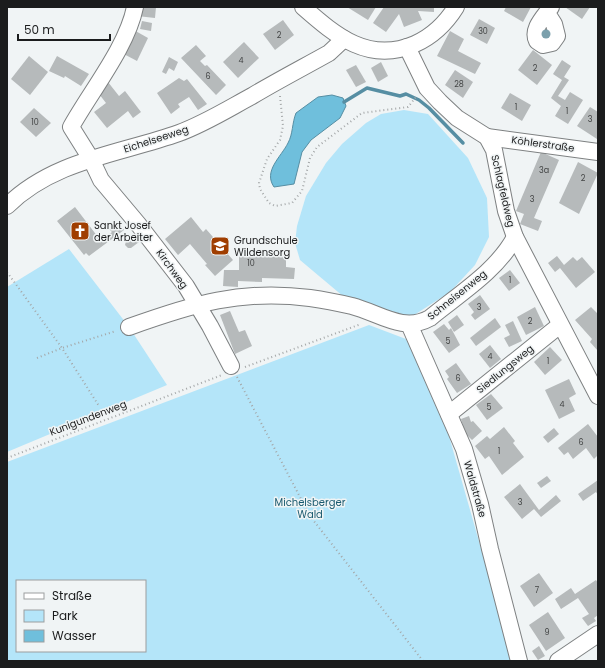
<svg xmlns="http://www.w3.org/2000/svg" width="605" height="668" font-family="Poppins,sans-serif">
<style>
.green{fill:#b4e5f9;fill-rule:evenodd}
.water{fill:#6fbfdc;stroke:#568ea3}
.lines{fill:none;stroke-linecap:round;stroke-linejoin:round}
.stream{stroke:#568ea3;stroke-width:3.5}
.building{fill:#b6babb}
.minor-casing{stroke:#7e8182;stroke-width:18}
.path{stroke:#a4a7a8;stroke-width:2;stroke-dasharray:1 3;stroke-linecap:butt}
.minor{stroke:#fff;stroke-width:16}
.tree{fill:#7ba0ac}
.labels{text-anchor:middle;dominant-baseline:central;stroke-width:3;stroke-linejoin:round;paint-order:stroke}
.number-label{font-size:8px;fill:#424444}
.street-label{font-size:10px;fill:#1b1c1d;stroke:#f0f4f5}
.poi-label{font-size:10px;fill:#1b1c1d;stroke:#f0f4f5;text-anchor:start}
.park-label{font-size:10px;fill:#1b5b70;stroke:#f0f4f5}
</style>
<rect width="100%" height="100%" fill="#f0f4f5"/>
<g class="green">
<polygon points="404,110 428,114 468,158 487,198 489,237 475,265 450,292 411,317 344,297 300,260 295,243 297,226 306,196 326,163 342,144 366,123 381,114"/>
<polygon points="69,249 129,327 167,385 7,452 7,287"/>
<path d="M369,325L406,339L424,370L449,436L513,661H7V462ZM17,581H145V651H17Z"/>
</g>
<path class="water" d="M332,95L343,98L346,106L340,118L311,140L302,152L294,184L274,187C263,171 281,157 288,143C293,134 292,123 296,113L318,97Z"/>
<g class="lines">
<polyline class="stream" points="344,102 367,88 400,96 406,94 419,100 429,108 463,143"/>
</g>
<g class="building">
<polygon points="138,7 156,7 155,18 137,16"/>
<polygon points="347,7 376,7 368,20"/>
<polygon points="384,7 434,7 434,12 418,11 422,20 404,27 399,14 386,32 373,23"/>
<polygon points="506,7 531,7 523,22 504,11"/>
<polygon points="565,7 590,7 582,19"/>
<polygon points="479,19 495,28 487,44 470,35"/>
<polygon points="283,20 294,35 275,50 263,34"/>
<polygon points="142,21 152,23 151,31 140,29"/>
<polygon points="132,29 148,38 137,61 120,52"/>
<polygon points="450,31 464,39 458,51 481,63 475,74 437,56"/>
<polygon points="244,42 259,58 238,78 223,62"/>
<polygon points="196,45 206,56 200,61 205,66 207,65 226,85 216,95 181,58"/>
<polygon points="533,50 552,65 537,85 518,70"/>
<polygon points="29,56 48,72 30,95 11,79"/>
<polygon points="57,56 89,74 81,86 65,76 64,78 49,71"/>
<polygon points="169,57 178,62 174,71 169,68 166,74 162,72"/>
<polygon points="562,60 571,66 564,77 569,80 558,96 565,100 570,92 583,100 568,124 555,116 561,106 551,98 562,80 553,74"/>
<polygon points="381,62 388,76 378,82 371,68"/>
<polygon points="356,65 366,82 356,87 346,70"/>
<polygon points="455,70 473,82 463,98 445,85"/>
<polygon points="104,77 119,96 125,91 141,112 133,118 128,111 107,128 94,112 106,103 96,90"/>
<polygon points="179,78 184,81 187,79 207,104 198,110 189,97 178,104 180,107 171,114 157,93"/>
<polygon points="510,93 531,105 522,121 501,108"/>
<polygon points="590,107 598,112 597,139 577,126"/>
<polygon points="34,108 51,123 36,137 20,122"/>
<polygon points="541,152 559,160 534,218 542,221 538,231 520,224 524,214 516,211"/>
<polygon points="578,162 598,173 579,214 559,203"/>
<polygon points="75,207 101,241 112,232 109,229 118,222 124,230 89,256 86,253 84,255 57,221"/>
<polygon points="191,217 203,232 206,229 233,260 215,276 205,265 207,264 190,244 178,255 165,239"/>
<polygon points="133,235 139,242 131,248 128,248 125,245 126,241"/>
<polygon points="239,255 286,257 286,267 295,268 294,279 262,278 262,282 238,281 238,287 223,286 224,270 239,270"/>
<polygon points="557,256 564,265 573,257 577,261 582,257 595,272 576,288 560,268 555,272 548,263"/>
<polygon points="510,270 520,283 509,291 499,278"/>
<polygon points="480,295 490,309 475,320 471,315 474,312 468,304"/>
<polygon points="535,307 544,326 526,335 517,317"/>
<polygon points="591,307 598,314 598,351 590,342 592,339 575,320"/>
<polygon points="230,311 239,332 245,330 252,346 235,354 220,315"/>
<polygon points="457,315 464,325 454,332 448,322"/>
<polygon points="495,318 501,327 476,346 470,338"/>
<polygon points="513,321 522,341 509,347 504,338 510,335 505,325"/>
<polygon points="444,324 449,330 451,328 460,345 449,353 433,332"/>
<polygon points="490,345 501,359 490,368 479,354"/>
<polygon points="550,347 562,360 545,375 534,362"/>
<polygon points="456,363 471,384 457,393 447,379 449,377 445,371"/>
<polygon points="569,379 576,394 569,398 575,411 559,419 545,390"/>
<polygon points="491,394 503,408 487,420 476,405"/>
<polygon points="469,416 471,422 473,421 482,431 472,440 465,433 461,419"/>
<polygon points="588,424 598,437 598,455 594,459 586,448 573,459 568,452 564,455 558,448"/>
<polygon points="504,427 515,441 513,443 524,457 502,475 489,456 485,459 475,446 487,436 490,439"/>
<polygon points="554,428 559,434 548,443 543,437"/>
<polygon points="547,476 551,481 541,488 537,483"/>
<polygon points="598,480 598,495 596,492 583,501 578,494"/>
<polygon points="520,484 539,510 556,495 561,501 541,517 534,509 522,519 504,497"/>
<polygon points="539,573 553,593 534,607 520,586"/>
<polygon points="596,580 598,583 598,615 594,618 596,621 588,626 582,618 589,614 578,598 561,609 555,599 571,588 575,594"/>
<polygon points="548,612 565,638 546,651 529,625"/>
<polygon points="539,646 545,656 538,660 532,651"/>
</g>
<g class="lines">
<defs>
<g id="minor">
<path d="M135,7C127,47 91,91 71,127L91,159L101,180L138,224L186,286L210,326L231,366"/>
<path d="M303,7C336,36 369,64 415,44C433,36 446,23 456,7"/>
<path d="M547,13L554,24L557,36L552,43L543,45L537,41C531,29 544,17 551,7"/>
<polyline points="407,47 427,88 440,102 457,118 487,137 494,150 506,211 515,237 598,396"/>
<polyline points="487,137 598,152"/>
<path d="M7,206C53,160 120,154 179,133C204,124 228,109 252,96C277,81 304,67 329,53L344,39"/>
<polyline points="409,324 464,449 480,504 490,549 519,661"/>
<path d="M129,327C193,304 241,289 310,298C324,300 339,303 352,306C379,313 403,333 430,318C459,294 497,271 515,237"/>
<polyline points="449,414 560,325"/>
<polyline points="558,661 598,634"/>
</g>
</defs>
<use href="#minor" class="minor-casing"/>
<g class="path">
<polyline points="280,96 283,126 280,140 267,159 259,183 260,189 269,203 275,206 292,203 302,191 310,158 317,147 362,113 408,107 416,97"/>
<polyline points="7,272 62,348 99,406"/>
<polyline points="37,358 62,348 116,331"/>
<polyline points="245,367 361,324"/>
<polyline points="237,377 310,516 423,661"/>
<polyline points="7,458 222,375"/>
</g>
<use href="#minor" class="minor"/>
</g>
<circle class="tree" cx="546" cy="34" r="4.5"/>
<defs>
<symbol id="church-square" viewBox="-11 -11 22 22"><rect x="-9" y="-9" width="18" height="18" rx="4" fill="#a03e00" stroke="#f0f4f5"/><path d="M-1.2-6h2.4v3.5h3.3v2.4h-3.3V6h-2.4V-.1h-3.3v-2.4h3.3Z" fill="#fff"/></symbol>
<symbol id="school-square" viewBox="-11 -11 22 22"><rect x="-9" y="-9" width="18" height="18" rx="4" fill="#a03e00" stroke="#f0f4f5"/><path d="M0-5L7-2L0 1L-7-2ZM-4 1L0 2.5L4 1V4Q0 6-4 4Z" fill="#fff"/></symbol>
</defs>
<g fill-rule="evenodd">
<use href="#church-square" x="69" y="220" width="22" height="22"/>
<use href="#school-square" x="209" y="235" width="22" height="22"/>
</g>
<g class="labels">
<g class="number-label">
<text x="483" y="31">30</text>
<text x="279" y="35">2</text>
<text x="241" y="60">4</text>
<text x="535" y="68">2</text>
<text x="208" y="76">6</text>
<text x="459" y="84">28</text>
<text x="516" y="107">1</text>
<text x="567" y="111">1</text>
<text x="590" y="119">3</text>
<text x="35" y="122">10</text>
<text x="544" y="170">3a</text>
<text x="583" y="178">2</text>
<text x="532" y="199">3</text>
<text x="251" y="263">10</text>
<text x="510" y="280">1</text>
<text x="479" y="307">3</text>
<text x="530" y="321">2</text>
<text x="448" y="341">5</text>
<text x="490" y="356">4</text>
<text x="548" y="361">1</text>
<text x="458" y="378">6</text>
<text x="562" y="404">4</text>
<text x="489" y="407">5</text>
<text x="581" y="442">6</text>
<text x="499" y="451">1</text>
<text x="520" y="502">3</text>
<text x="537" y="590">7</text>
<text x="547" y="632">9</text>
</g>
<g class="street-label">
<text transform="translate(156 139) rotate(-18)">Eichelseeweg</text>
<text transform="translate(543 144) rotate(8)">Köhlerstraße</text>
<text transform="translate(503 191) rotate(77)">Schlagfeldweg</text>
<text transform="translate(172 269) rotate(54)">Kirchweg</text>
<text transform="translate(457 295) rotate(-39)">Schneisenweg</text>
<text transform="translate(505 369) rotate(-39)">Siedlungsweg</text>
<text transform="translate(88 418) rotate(-21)">Kunigundenweg</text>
<text transform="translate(475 489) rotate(74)">Waldstraße</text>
</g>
<g class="poi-label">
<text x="94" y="225">Sankt Josef<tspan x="94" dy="12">der Arbeiter</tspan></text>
<text x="234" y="240">Grundschule<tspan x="234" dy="12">Wildensorg</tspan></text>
</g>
<g class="park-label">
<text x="310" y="502">Michelsberger<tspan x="310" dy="12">Wald</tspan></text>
</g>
</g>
<rect width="605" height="668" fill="none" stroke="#1b1c1d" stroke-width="16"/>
<rect x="16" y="580" width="130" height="72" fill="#f0f4f5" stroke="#9b9e9f"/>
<rect x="24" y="593" width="20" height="6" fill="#ffffff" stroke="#9b9e9f"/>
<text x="52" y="600" font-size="12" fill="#1b1c1d">Straße</text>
<rect x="24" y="610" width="20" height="12" fill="#b4e5f9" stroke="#9b9e9f"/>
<text x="52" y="620" font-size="12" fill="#1b1c1d">Park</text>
<rect x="24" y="630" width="20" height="12" fill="#6fbfdc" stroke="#9b9e9f"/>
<text x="52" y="640" font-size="12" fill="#1b1c1d">Wasser</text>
<path d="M18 34v6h92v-6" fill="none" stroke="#1b1c1d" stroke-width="2"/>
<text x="24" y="34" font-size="12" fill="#1b1c1d" stroke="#f0f4f5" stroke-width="3" paint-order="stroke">50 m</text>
</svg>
